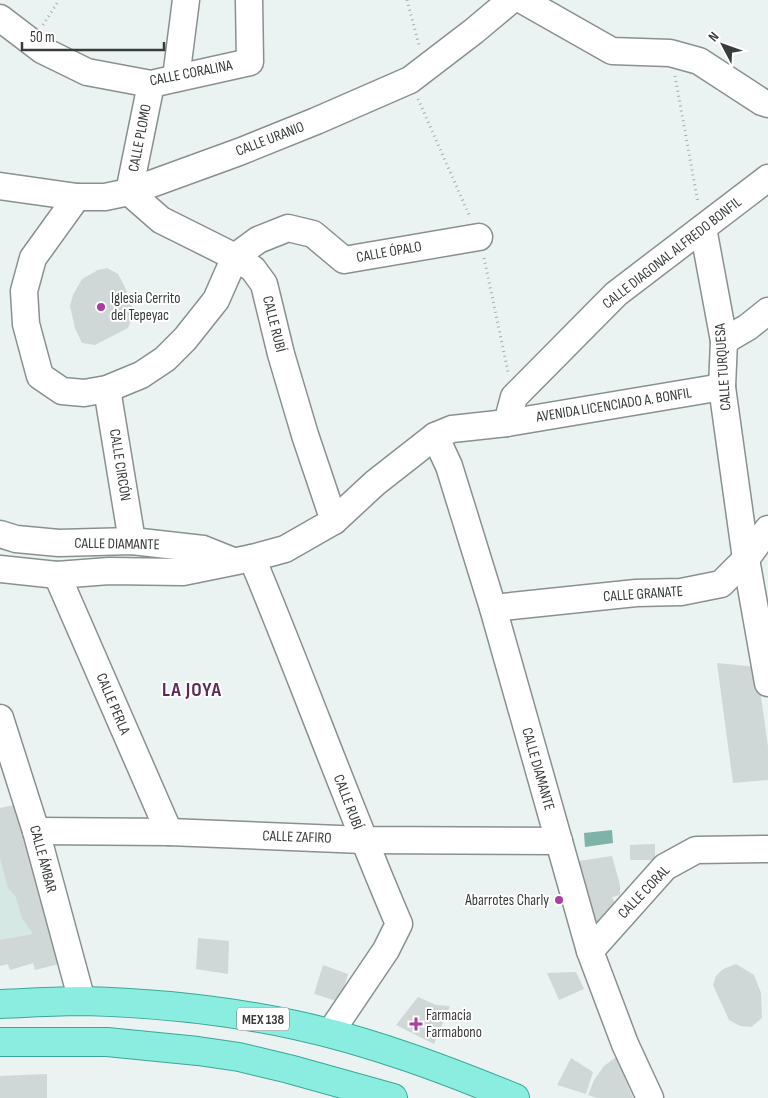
<svg xmlns="http://www.w3.org/2000/svg" width="768" height="1098" font-family="'Sofia Sans Condensed',sans-serif">
<style>
.built{fill:#d6e8e4}
.water{fill:#7fb3a9}
.building{fill:#cfd8d6}
.lines{fill:none;stroke-linecap:round;stroke-linejoin:round}
.minor-casing{stroke:#89918f;stroke-width:29}
.major-casing{stroke:#3ba798;stroke-width:30}
.path{stroke:#a7aead;stroke-width:3;stroke-dasharray:1 4;stroke-linecap:butt}
.minor{stroke:#fff;stroke-width:26}
.major{stroke:#8beddf;stroke-width:28}
.poi-dot{fill:#a93fa0;stroke:#fff;stroke-width:2}
.labels{text-anchor:middle;dominant-baseline:central;stroke-width:4;stroke-linejoin:round;paint-order:stroke}
.shield{fill:#fff;stroke:#747676;stroke-width:1}
.shield-label{font-size:14px;font-weight:bold;fill:#383c3b}
.street-label{font-size:15px;fill:#383c3b;stroke:#fff}
.poi-label{font-size:15px;fill:#383c3b;stroke:#fff;text-anchor:start}
.district-label{font-size:20px;font-weight:bold;letter-spacing:1px;fill:#5e2a59;stroke:#fff}
</style>
<rect width="100%" height="100%" fill="#eaf3f1"/>
<polygon class="built" points="0,808 59,964 33,963 10,970 7,964 0,966"/>
<polygon class="water" points="612,830 613,843 585,847 584,833"/>
<g class="building">
<polygon points="107,268 118,274 124,285 132,307 132,318 128,328 95,345 82,343 75,328 70,306 73,295 82,279 98,270"/>
<polygon points="717,663 757,667 768,747 768,780 733,783"/>
<polygon points="18,804 59,964 35,970 33,963 10,970 8,964 0,966 0,940 33,934 22,918 16,897 8,888 0,858 0,808"/>
<polygon points="655,844 655,860 630,860 630,845"/>
<polygon points="612,856 620,885 620,895 612,897 618,909 597,930 578,861"/>
<polygon points="198,938 229,941 228,974 196,969"/>
<polygon points="736,964 754,975 761,993 762,1018 751,1027 740,1026 729,1020 713,985 716,976 723,969"/>
<polygon points="323,965 348,974 340,1002 314,994"/>
<polygon points="576,972 584,989 559,1000 547,973"/>
<polygon points="418,997 436,1005 450,1006 434,1044 396,1025"/>
<polygon points="616,1057 633,1098 597,1098 588,1095 594,1080 604,1066"/>
<polygon points="571,1058 593,1072 586,1094 557,1085"/>
<polygon points="47,1074 47,1098 0,1098 0,1076"/>
</g>
<g class="lines">
<defs>
<g id="minor">
<polyline points="522,0 612,51 670,53 699,61 762,102 768,104"/>
<polyline points="0,18 42,50 87,72 151,84 250,62 249,0"/>
<polyline points="176,78 186,0"/>
<polyline points="151,84 129,192 161,220 235,257 253,269 264,284 281,354 305,435 334,521"/>
<polyline points="0,186 77,197 105,197 129,192 239,152 316,121 410,80 474,31 511,0"/>
<polyline points="77,197 33,258 24,291 26,324 40,376 62,391 84,393 107,389 141,375 165,359 185,339 216,300 235,257 258,240 288,228 313,234 344,260 479,237"/>
<polyline points="703,228 724,341 722,387 746,559 768,683"/>
<polyline points="724,341 748,327 768,311"/>
<polyline points="107,389 132,541"/>
<polyline points="507,423 514,397 616,294 768,178"/>
<polyline points="435,436 449,466 493,608 590,951 625,1044 650,1098"/>
<polyline points="0,534 16,539 59,543 132,541 203,549 233,561"/>
<path d="M252,558C303,680 347,803 399,924L386,950L330,1033"/>
<polyline points="0,569 57,575 109,571 183,572 252,558 285,549 334,521 375,483 435,436 452,429 507,423 722,387"/>
<polyline points="57,575 169,832"/>
<polyline points="493,608 636,593 681,592 721,584 746,559 768,529"/>
<polyline points="0,718 36,831 82,1001"/>
<polyline points="36,831 169,832 363,840 559,841"/>
<polyline points="590,951 665,867 696,850 768,849"/>
</g>
<g id="major">
<path d="M0,1004C28,1003 56,1001 84,1001C154,1003 226,1010 295,1025C370,1041 444,1069 515,1098"/>
<polyline points="0,1042 107,1042 198,1051 239,1057 289,1069 393,1098"/>
</g>
</defs>
<use href="#minor" class="minor-casing"/>
<use href="#major" class="major-casing"/>
<g class="path">
<polyline points="407,0 419,45"/>
<polyline points="43,25 59,0"/>
<polyline points="675,76 698,203"/>
<polyline points="418,99 470,217"/>
<polyline points="484,258 508,372"/>
</g>
<use href="#minor" class="minor"/>
<use href="#major" class="major"/>
</g>
<g class="poi-dot">
<circle cx="101" cy="307" r="5"/>
<circle cx="559" cy="900" r="5"/>
<path d="M413.5 1016.5h5v5h5v5h-5v5h-5v-5h-5v-5h5z"/>
</g>
<g class="labels">
<rect class="shield" x="237" y="1007.5" width="52" height="23" rx="4"/>
<g class="shield-label">
<text x="263" y="1019">MEX 138</text>
</g>
<g class="street-label">
<text transform="translate(191 73) rotate(-11)">CALLE CORALINA</text>
<text transform="translate(140 138) rotate(-79)">CALLE PLOMO</text>
<text transform="translate(270 139) rotate(-21)">CALLE URANIO</text>
<text transform="translate(389 252) rotate(-10)">CALLE ÓPALO</text>
<text transform="translate(672 253) rotate(-38)">CALLE DIAGONAL ALFREDO BONFIL</text>
<text transform="translate(274 324) rotate(76)">CALLE RUBÍ</text>
<text transform="translate(723 367) rotate(-94)">CALLE TURQUESA</text>
<text transform="translate(614 405) rotate(-9)">AVENIDA LICENCIADO A. BONFIL</text>
<text transform="translate(120 465) rotate(81)">CALLE CIRCÓN</text>
<text transform="translate(117 544) rotate(1)">CALLE DIAMANTE</text>
<text transform="translate(643 594) rotate(-4)">CALLE GRANATE</text>
<text transform="translate(113 704) rotate(67)">CALLE PERLA</text>
<text transform="translate(538 769) rotate(74)">CALLE DIAMANTE</text>
<text transform="translate(348 802) rotate(69)">CALLE RUBÍ</text>
<text transform="translate(297 837) rotate(2)">CALLE ZAFIRO</text>
<text transform="translate(43 859) rotate(75)">CALLE ÁMBAR</text>
<text transform="translate(644 892) rotate(-46)">CALLE CORAL</text>
</g>
<g class="poi-label">
<text x="111" y="298">Iglesia Cerrito<tspan x="111" dy="17">del Tepeyac</tspan></text>
<text x="549" y="900" text-anchor="end">Abarrotes Charly</text>
<text x="426" y="1015">Farmacia<tspan x="426" dy="17">Farmabono</tspan></text>
</g>
<g class="district-label">
<text x="192" y="690">LA JOYA</text>
</g>
</g>
<g transform="translate(723 45) rotate(311)" stroke="#ffffff" stroke-width="4" paint-order="stroke">
<path d="M0-4L9 19L0 12L-9 19Z" fill="#383c3b"/>
<text y="-8" font-size="14" font-weight="bold" text-anchor="middle" fill="#383c3b">N</text>
</g>
<path d="M22 42v8h142v-8" fill="none" stroke="#383c3b" stroke-width="2.5"/>
<text x="30" y="42" font-size="15" fill="#383c3b" stroke="#ffffff" stroke-width="4" paint-order="stroke">50 m</text>
</svg>
